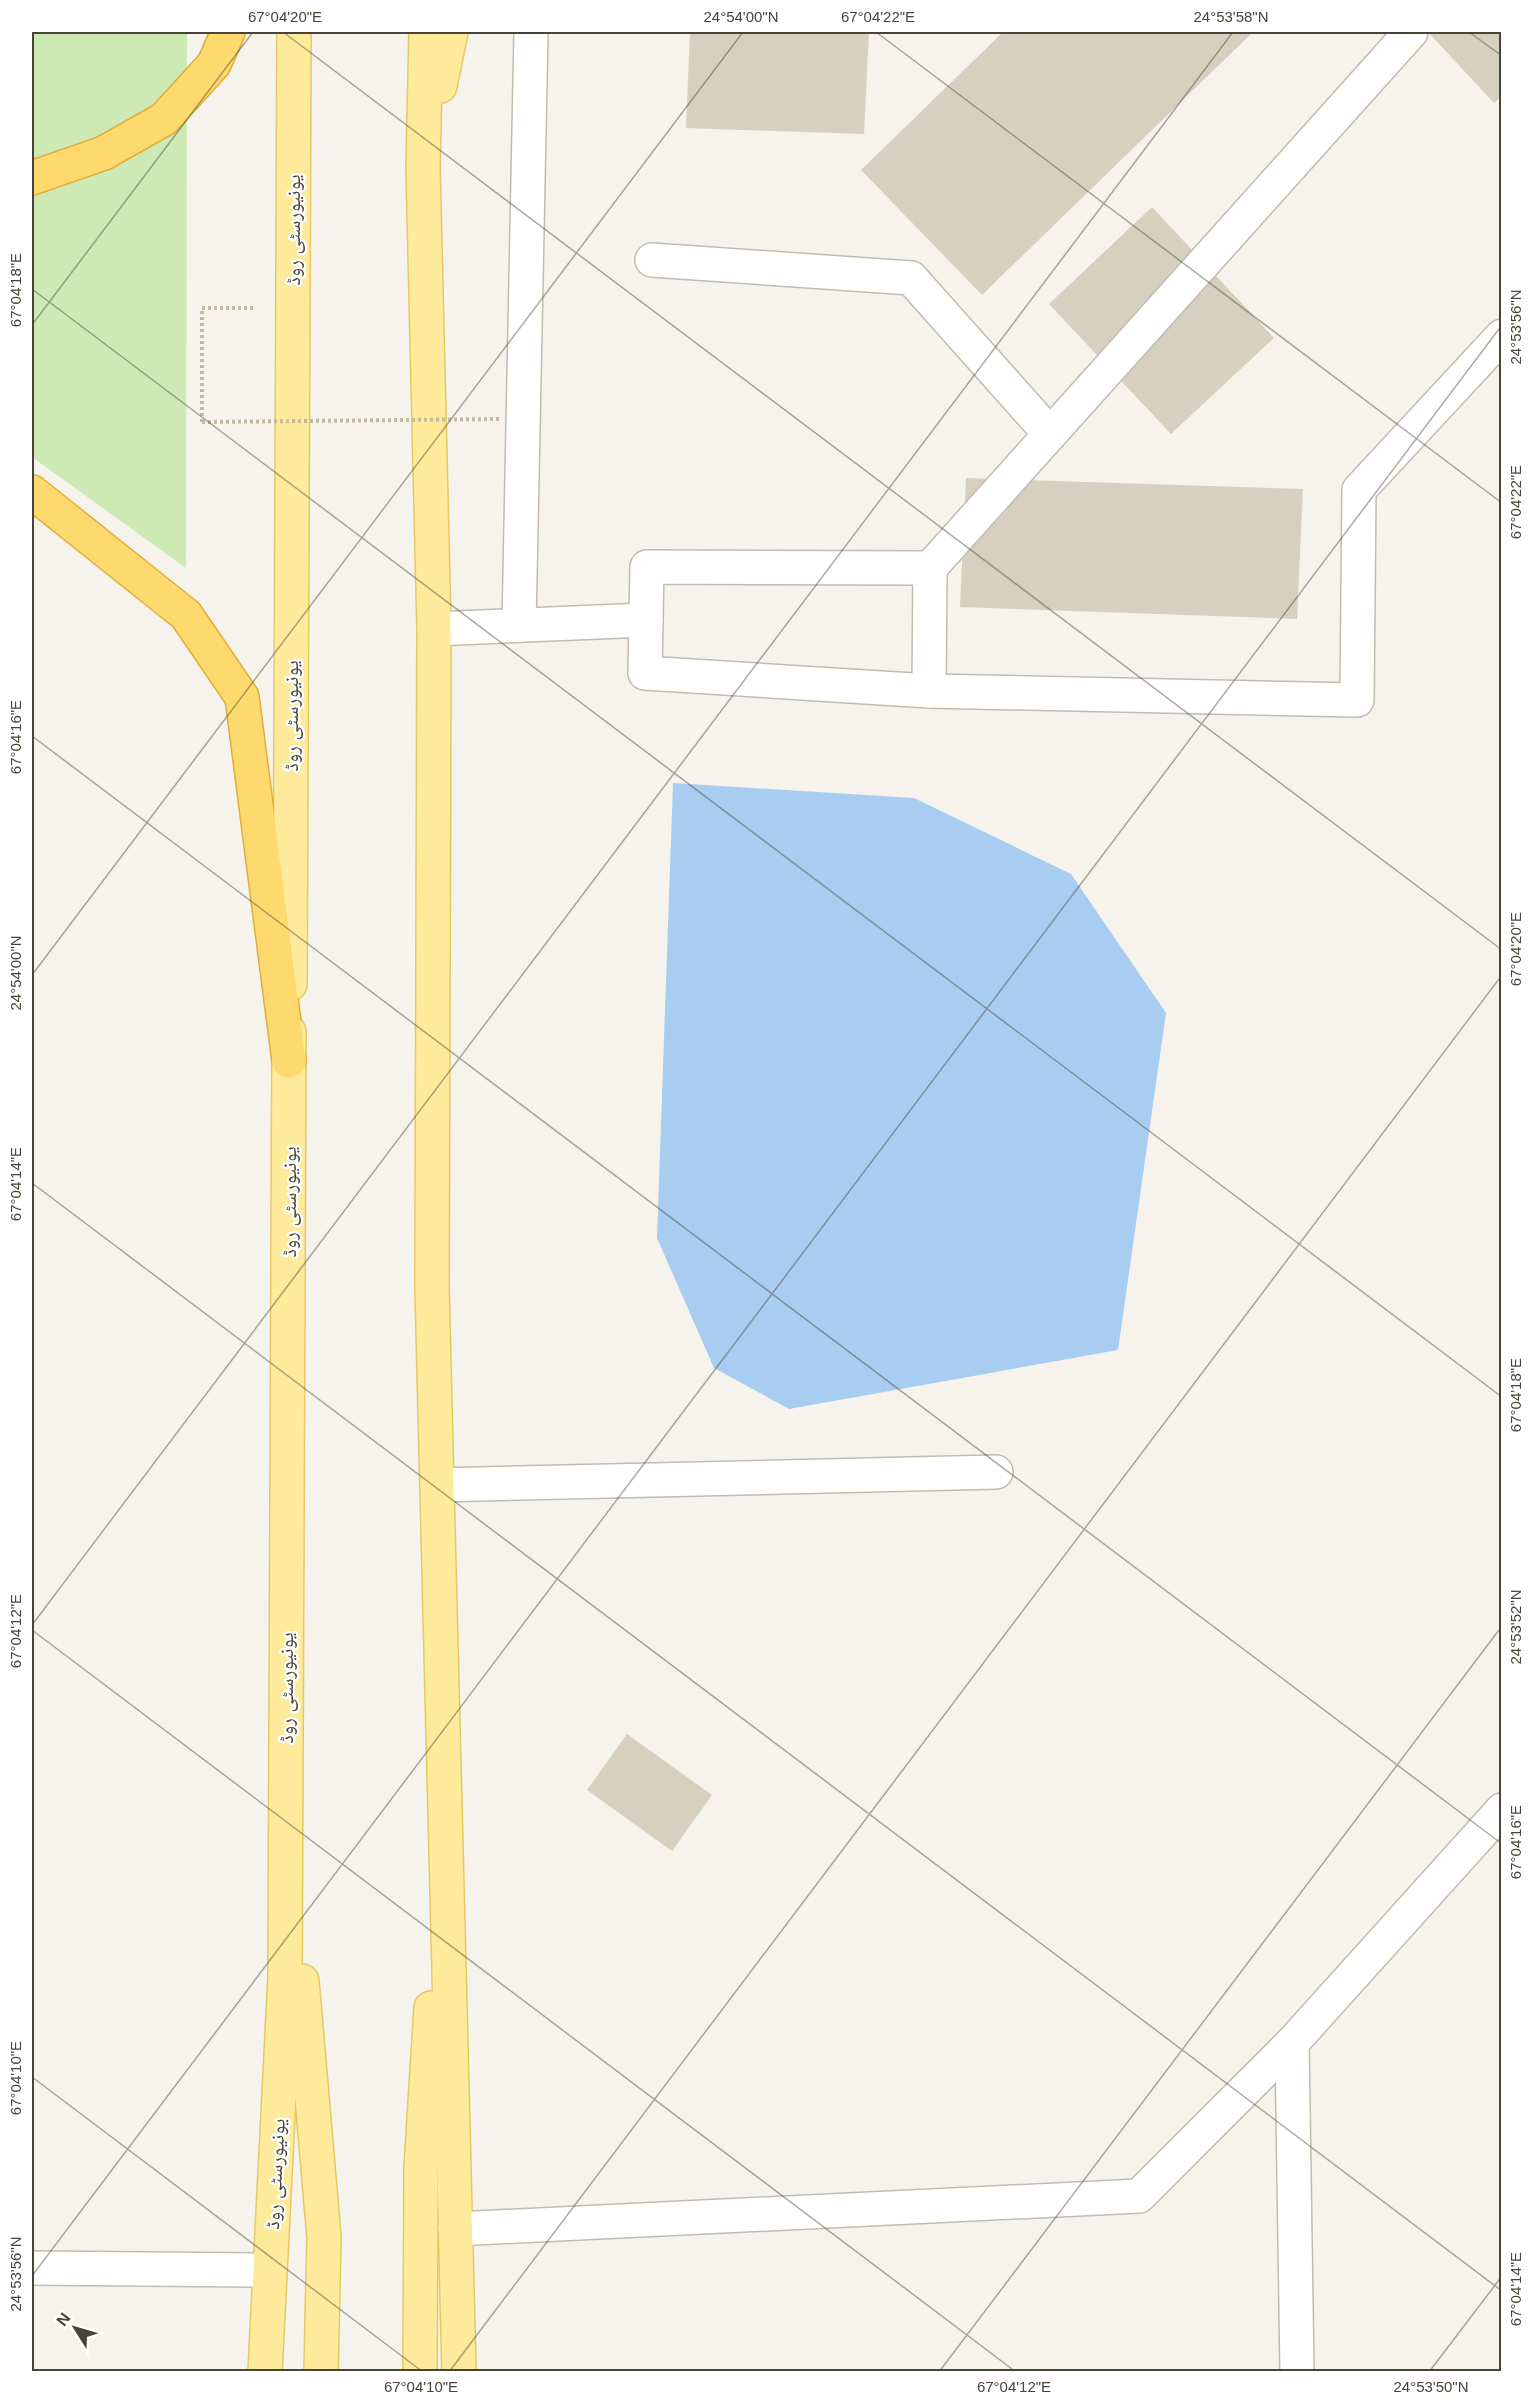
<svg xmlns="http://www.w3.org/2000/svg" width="1533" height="2403" font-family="Helvetica,'Noto Naskh Arabic',sans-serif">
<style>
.green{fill:#cde9b4}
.water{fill:#a8cdf1}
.building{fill:#d7d0c0}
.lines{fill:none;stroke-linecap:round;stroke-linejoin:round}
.minor-casing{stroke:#c1bcad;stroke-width:36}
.major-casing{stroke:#e5c969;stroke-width:36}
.highway-casing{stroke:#deaf3c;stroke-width:36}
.path{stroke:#c3b99e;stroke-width:4;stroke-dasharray:3 3;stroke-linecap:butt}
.minor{stroke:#fff;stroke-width:33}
.major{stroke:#feea9b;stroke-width:33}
.highway{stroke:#fed96d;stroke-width:33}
.path-bridge{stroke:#c3b99e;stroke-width:4;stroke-dasharray:3 3;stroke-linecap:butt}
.ticks{fill:none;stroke:#4a4438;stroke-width:1.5;stroke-opacity:0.45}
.labels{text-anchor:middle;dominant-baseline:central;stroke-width:4.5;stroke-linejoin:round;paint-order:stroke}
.street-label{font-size:20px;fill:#4a4438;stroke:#fff}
.neatline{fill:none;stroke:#4a4438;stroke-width:2}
.ticks-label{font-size:15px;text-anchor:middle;fill:#4a4438}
</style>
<rect width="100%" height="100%" fill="#f5f3eb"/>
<polygon class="green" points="32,32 187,32 186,568 32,457"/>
<polygon class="water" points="673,783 914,798 1071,874 1166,1013 1118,1350 789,1409 714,1368 657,1238"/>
<g class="building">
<polygon points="690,32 869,32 864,134 686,128"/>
<polygon points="1003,32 1253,32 982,295 861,170"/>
<polygon points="1428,32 1502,32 1502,96 1494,103"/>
<polygon points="1152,207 1274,338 1171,434 1049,304"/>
<polygon points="966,478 1303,489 1297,619 960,607"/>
<polygon points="627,1734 712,1795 672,1851 587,1790"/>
</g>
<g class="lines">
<defs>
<g id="minor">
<polyline points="652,260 911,278 1050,434"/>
<polyline points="930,568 1411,32"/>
<polyline points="646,620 647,567 930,568 929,691"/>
<polyline points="519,625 531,32"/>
<polyline points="434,629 646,620 645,673 929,691 1357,700 1359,490 1502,336"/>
<polyline points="437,1485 996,1472"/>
<polyline points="1292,2043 1297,2372"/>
<polyline points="455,2229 1139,2196 1292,2043 1502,1810"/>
<polyline points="32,2268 270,2270"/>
</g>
<g id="major">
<polyline points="426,32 423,167 434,629 432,1288 459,2372"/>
<polyline points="440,86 451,32"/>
<polyline points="290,984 294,32"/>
<polyline points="302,1981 324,2237 321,2372"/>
<polyline points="265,2372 285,1976 289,1032"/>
<polyline points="420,2372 421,2168 431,2008"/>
</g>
<g id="highway">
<polyline points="32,178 104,153 164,119 214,64 228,32"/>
<polyline points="32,492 186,615 242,697 289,1061"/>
</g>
</defs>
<use href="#minor" class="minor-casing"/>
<use href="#major" class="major-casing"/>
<use href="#highway" class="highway-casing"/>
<polyline class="path" points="202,422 202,308 255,308"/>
<use href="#minor" class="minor"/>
<use href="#major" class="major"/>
<use href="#highway" class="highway"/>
<polyline class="path-bridge" points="202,422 501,419"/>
</g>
<path class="ticks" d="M283,32L1502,950M876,32L1502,503M1469,32L1502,56M32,289L1502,1397M32,325L253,32M32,736L1502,1844M32,975L743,32M32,1183L1502,2291M32,1625L1233,32M32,1630L1016,2372M32,2077L423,2372M32,2276L1502,325M449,2372L1502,975M939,2372L1502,1626M1429,2372L1502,2276"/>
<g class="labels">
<g class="street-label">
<text transform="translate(293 230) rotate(-90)">یونیورسٹی روڈ</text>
<text transform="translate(291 716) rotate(-90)">یونیورسٹی روڈ</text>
<text transform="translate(289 1202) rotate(-90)">یونیورسٹی روڈ</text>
<text transform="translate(286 1688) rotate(-90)">یونیورسٹی روڈ</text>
<text transform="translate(275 2174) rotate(-87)">یونیورسٹی روڈ</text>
</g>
</g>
<rect width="1533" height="2403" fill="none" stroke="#ffffff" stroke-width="66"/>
<g transform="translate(75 2328) rotate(307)" stroke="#ffffff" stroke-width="4.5" paint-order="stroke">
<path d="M0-4.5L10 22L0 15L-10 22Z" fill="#4a4438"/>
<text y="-9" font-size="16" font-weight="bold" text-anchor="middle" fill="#4a4438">N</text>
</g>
<rect x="33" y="33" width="1467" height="2337" class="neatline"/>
<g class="ticks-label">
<text x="285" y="22">67°04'20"E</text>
<text x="741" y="22">24°54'00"N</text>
<text x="878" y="22">67°04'22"E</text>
<text x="1231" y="22">24°53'58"N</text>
<text transform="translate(16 290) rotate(-90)" y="5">67°04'18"E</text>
<text transform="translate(1516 327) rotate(-90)" y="5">24°53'56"N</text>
<text transform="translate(1516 502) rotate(-90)" y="5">67°04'22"E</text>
<text transform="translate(16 737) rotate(-90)" y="5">67°04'16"E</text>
<text transform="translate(1516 949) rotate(-90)" y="5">67°04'20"E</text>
<text transform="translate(16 973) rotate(-90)" y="5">24°54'00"N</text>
<text transform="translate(16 1184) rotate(-90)" y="5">67°04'14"E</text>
<text transform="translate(1516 1395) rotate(-90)" y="5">67°04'18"E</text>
<text transform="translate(1516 1627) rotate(-90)" y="5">24°53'52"N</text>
<text transform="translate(16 1631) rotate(-90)" y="5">67°04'12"E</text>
<text transform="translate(1516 1842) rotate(-90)" y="5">67°04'16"E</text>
<text transform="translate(16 2078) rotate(-90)" y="5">67°04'10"E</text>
<text transform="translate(16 2274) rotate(-90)" y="5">24°53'56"N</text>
<text transform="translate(1516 2289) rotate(-90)" y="5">67°04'14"E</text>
<text x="421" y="2392">67°04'10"E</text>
<text x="1014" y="2392">67°04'12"E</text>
<text x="1431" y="2392">24°53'50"N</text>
</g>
</svg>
